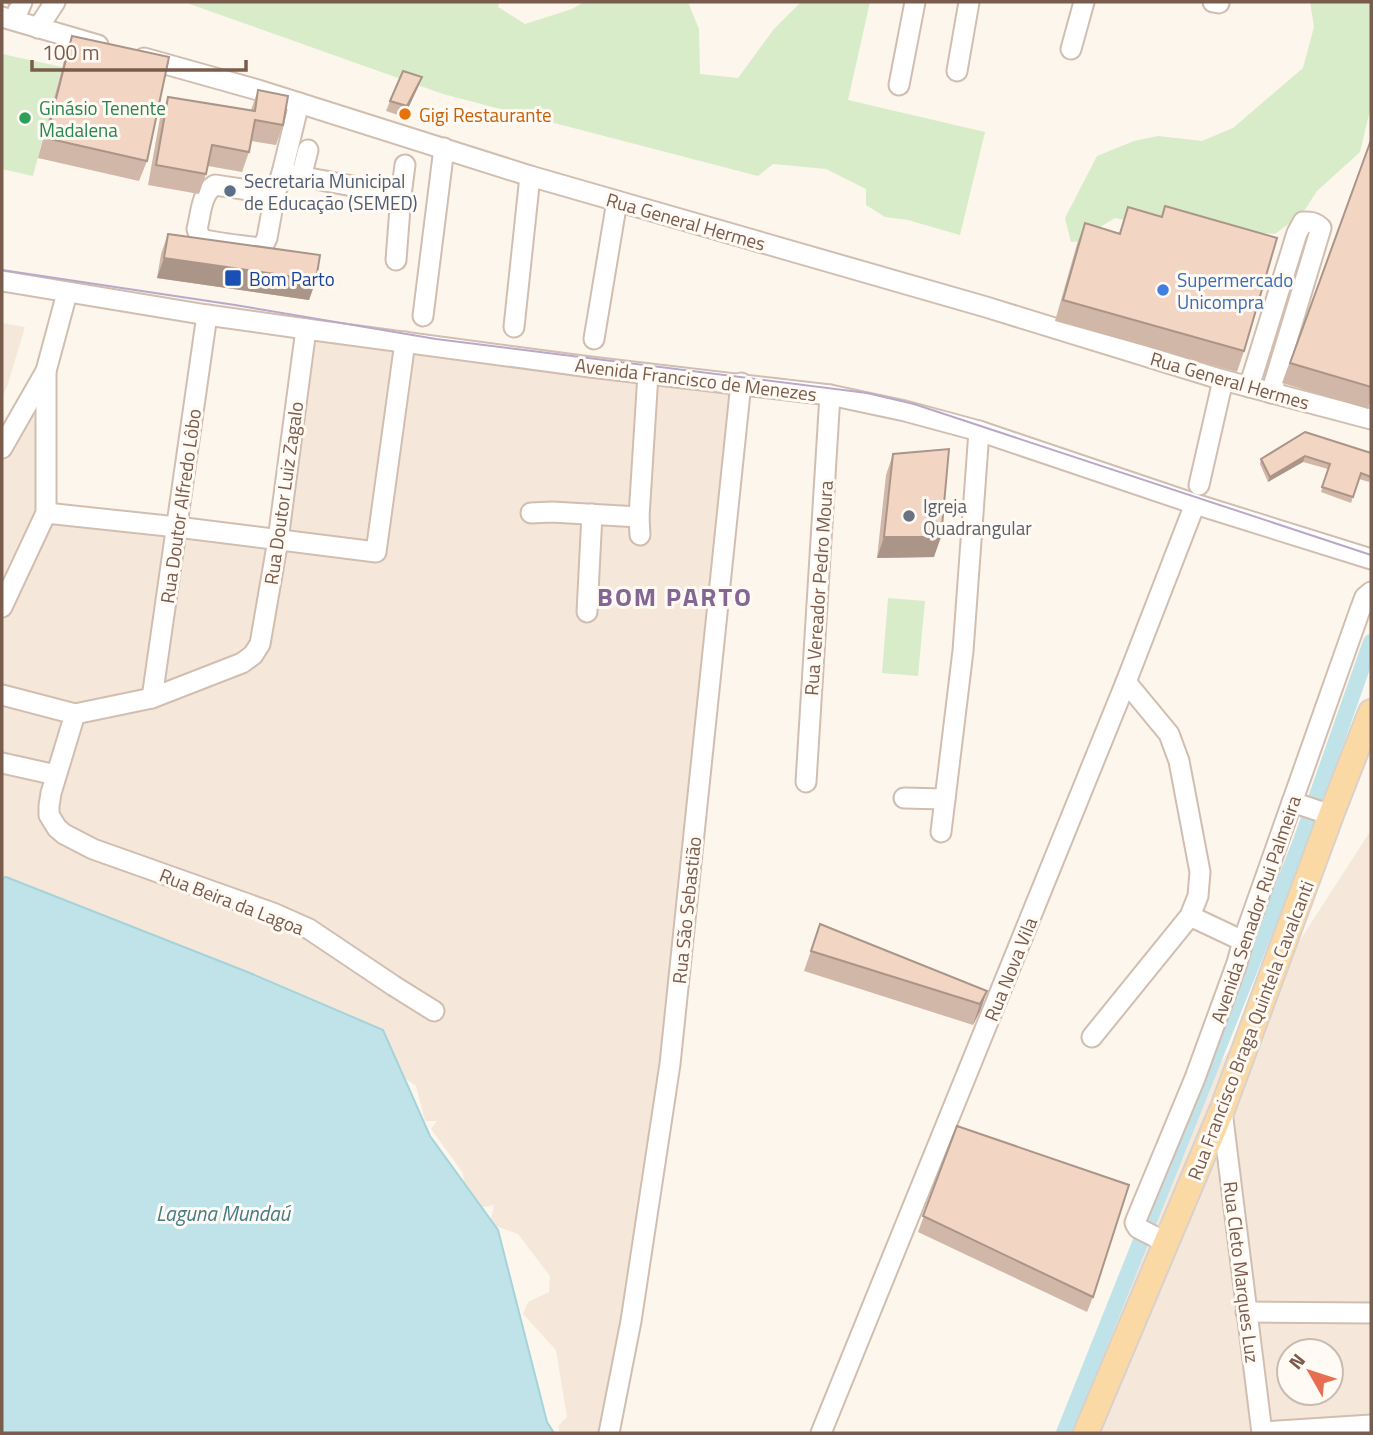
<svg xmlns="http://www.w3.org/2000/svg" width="1373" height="1435" font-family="'Titillium Web',sans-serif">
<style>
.residential{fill:#f5e8da;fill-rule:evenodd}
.green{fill:#d8ecc9}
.water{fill:#bfe3e8;stroke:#a5d3da;stroke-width:2}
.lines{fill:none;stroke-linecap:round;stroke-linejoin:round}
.canal{stroke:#bfe3e8;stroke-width:16}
.minor-casing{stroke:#d1beb0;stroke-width:23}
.major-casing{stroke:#dad1cd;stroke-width:28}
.minor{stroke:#fff;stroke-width:19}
.major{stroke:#fbd9a5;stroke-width:24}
.tram{stroke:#b9a8c9;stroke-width:2}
.wall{fill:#d1b7a8}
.shaded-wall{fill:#aa9588}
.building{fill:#f3d5c3;stroke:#aa9588;stroke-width:2}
.food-dot{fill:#e8710a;stroke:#fffaf3;stroke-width:2.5}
.leisure-dot{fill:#2e9e5b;stroke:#fffaf3;stroke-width:2.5}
.service-dot{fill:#5c6f8a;stroke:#fffaf3;stroke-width:2.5}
.transit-dot{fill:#1a4fb4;stroke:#fffaf3;stroke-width:2.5}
.shop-dot{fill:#3f7fe0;stroke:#fffaf3;stroke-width:2.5}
.worship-dot{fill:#6b7280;stroke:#fffaf3;stroke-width:2.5}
.labels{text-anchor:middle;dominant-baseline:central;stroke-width:6;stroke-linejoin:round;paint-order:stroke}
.leisure-label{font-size:19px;fill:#27864d;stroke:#fffaf3;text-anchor:start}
.food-label{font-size:19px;fill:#c56008;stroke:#fffaf3;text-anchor:start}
.service-label{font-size:19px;fill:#4e5e75;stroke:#fffaf3;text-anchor:start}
.street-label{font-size:19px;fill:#7a5c4d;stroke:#fffaf3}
.transit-label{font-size:19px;fill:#164399;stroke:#fffaf3;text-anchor:start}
.shop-label{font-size:19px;fill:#366cbe;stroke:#fffaf3;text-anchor:start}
.worship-label{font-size:19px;fill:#5b616d;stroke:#fffaf3;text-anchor:start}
.water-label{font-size:21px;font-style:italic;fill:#437c86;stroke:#fffaf3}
.district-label{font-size:26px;font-weight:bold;letter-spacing:2px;fill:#846695;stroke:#fffaf3}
</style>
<rect width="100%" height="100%" fill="#fdf6ec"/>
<g class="residential">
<polygon points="303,317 402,331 738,374 678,962 605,1433 560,1433 558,1426 567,1417 556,1350 523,1314 528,1302 549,1292 550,1276 518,1234 490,1224 494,1205 479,1208 465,1197 463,1173 431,1129 437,1121 425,1121 416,1086 405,1078 387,1082 2,924 2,440 38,379 42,512 273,547"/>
<polygon points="2,323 25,327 7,387 2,397"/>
<path d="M1371,830V1433H1064L1204,1089ZM1289,1351H1331V1393H1289Z"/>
</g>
<g class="green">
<polygon points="184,2 499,2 498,7 525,24 572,9 584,2 688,2 699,29 700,74 738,78 774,29 801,2 870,2 848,100 985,132 960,235 908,220 885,217 866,205 866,189 826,169 773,164 758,176 443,94"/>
<polygon points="1310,2 1371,2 1371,106 1360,152 1317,191 1302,214 1275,234 1138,223 1115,218 1095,230 1088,241 1071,242 1065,218 1097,156 1134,141 1158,136 1202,141 1233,128 1303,68 1314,27"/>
<polygon points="2,54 62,67 33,176 2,169"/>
<polygon points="888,598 925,601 918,676 882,673"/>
</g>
<polygon class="water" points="6,877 250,973 383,1030 430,1136 498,1230 547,1422 554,1433 2,1433 2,878"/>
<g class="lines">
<polyline class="canal" points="1064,1433 1301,841 1371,642"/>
<defs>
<g id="minor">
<polyline points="1213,2 1219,3"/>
<polyline points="2,17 98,45"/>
<polyline points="14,20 22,2"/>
<polyline points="38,28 55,2"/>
<polyline points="1071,49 1084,2"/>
<polyline points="144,58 258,90 530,176 986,307 1223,380 1371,419"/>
<polyline points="957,71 969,2"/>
<polyline points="899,85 915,2"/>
<polyline points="282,173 401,195 396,260"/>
<polyline points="301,177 308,150"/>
<path d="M275,194L215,185C201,193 201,214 197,229C199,233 199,237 203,239C212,243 247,246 258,248L264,244L267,238L275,194L282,173L299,103"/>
<polyline points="401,195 405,165"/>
<polyline points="2,281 207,315 306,329 590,367 830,395 905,411 979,431 1195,504 1371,559"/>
<polyline points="423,316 444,148"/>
<polyline points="514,327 530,176"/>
<polyline points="306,329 278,540 260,644 253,655 242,663 152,698 75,714 51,793 49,806 49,815 57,828 64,834 93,849 273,913 309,929 394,986 434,1011"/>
<polyline points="594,339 617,201"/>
<path d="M1249,387L1297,233L1303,222C1311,222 1315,222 1321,228L1271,393"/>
<polyline points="2,448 46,371 67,293"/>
<polyline points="1199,485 1223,380"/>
<polyline points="46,513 177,527 376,552 405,342"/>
<polyline points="531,513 552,512 639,517"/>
<polyline points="640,535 639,517 648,374"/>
<polyline points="2,607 46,513 46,371"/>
<polyline points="587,612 592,514"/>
<polyline points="2,695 75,714"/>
<polyline points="152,698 207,315"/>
<polyline points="2,763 56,775"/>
<polyline points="806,782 830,395"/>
<polyline points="904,798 945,799"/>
<polyline points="1292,802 1331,815"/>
<polyline points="941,832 963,651 979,431"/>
<polyline points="1190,916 1243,941"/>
<polyline points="1092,1037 1190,916 1198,896 1200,872 1179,761 1169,734 1126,682"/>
<polyline points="1222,1111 1262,1433"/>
<polyline points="1167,1243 1138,1228 1135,1223 1136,1220 1195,1078 1237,963 1243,941 1360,610 1365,597 1371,592"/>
<polyline points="1246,1312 1371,1313"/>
<polyline points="1262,1432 1371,1425"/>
<polyline points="609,1433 631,1321 670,1064 741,383"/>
<polyline points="821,1433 1126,682 1195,504"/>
</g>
<polyline id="major" points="1086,1433 1222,1110 1331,815 1371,712"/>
</defs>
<use href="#minor" class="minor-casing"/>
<use href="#major" class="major-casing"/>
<use href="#minor" class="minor"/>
<use href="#major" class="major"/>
<polyline class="tram" points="2,270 235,305 436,339 867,393 914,404 1371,555"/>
</g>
<g class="wall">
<polygon points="2,2 12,2 11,5 2,3"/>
<polygon points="72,36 147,161 139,181 38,158 65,57"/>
<polygon points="422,77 418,87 404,117 386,111 390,101"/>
<polygon points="258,90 283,125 276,145 251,141 249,152 242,172 208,166 206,174 199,194 148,185 160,118 168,97 251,110"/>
<polygon points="1371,140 1371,400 1368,409 1282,383"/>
<polygon points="1165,206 1244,351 1237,372 1055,321 1077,244 1085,223 1119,233 1128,207 1161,216"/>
<polygon points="168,234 316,280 309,300 157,278 161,254"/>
<polygon points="1305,432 1371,475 1369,482 1359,479 1351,503 1321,492 1328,469 1303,462 1268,482 1260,464 1261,459"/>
<polygon points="893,454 934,557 877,558 886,475"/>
<polygon points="820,924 987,991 980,1011 973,1025 804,971"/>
<polygon points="957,1126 1093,1297 1087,1312 918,1232"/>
</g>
<g class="shaded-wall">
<polygon points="422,77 418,87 404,117 407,106"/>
<polygon points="164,258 316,280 309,300 157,278"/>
<polygon points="1305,456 1303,462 1268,482 1270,477"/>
<polygon points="884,537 941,537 934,557 877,558"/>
<polygon points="987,991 980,1011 973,1025 980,1004"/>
</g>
<g class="building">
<polygon points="72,36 169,57 147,161 46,138"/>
<polygon points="403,71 422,77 407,106 390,101"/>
<polygon points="258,90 288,96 283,125 255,120 249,152 212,145 206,174 156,165 168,97 255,111"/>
<polygon points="1371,140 1371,387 1290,363"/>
<polygon points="1165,206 1277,238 1244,351 1063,300 1085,223 1120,234 1128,207 1162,217"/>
<polygon points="168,234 320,255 316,280 164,258"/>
<polygon points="1305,432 1371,453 1371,477 1361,473 1353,497 1322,487 1330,464 1305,456 1270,477 1261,459"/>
<polygon points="949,449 941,537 884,537 893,454"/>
<polygon points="820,924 987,991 980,1004 811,951"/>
<polygon points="957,1126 1129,1185 1093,1297 923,1216"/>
</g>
<circle class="food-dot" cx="405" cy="114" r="7"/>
<circle class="leisure-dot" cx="25" cy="118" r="7"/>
<circle class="service-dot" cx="230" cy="191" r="7"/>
<rect class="transit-dot" x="224" y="269" width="18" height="18" rx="3.5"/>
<circle class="shop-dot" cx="1163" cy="290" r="7"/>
<circle class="worship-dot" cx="909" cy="516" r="7"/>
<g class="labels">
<g class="leisure-label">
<text x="39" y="107">Ginásio Tenente<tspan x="39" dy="22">Madalena</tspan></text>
</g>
<g class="food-label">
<text x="419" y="114">Gigi Restaurante</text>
</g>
<g class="service-label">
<text x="244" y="180">Secretaria Municipal<tspan x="244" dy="22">de Educação (SEMED)</tspan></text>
</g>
<g class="street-label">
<text transform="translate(686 221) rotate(16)">Rua General Hermes</text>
<text transform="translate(696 379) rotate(7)">Avenida Francisco de Menezes</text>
<text transform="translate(1230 380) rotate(16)">Rua General Hermes</text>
<text transform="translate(283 493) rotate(-82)">Rua Doutor Luiz Zagalo</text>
<text transform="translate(180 506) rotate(-82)">Rua Doutor Alfredo Lôbo</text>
<text transform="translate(818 588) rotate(-86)">Rua Vereador Pedro Moura</text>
<text transform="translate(232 901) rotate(21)">Rua Beira da Lagoa</text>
<text transform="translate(1255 909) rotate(-71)">Avenida Senador Rui Palmeira</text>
<text transform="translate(686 910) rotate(-84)">Rua São Sebastião</text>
<text transform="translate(1010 969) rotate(-68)">Rua Nova Vila</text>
<text transform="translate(1250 1030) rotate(-69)">Rua Francisco Braga Quintela Cavalcanti</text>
<text transform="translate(1242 1272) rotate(83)">Rua Cleto Marques Luz</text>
</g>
<g class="transit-label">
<text x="249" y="278">Bom Parto</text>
</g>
<g class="shop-label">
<text x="1177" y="279">Supermercado<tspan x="1177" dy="22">Unicompra</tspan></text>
</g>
<g class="worship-label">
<text x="923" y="505">Igreja<tspan x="923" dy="22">Quadrangular</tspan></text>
</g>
<g class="water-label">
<text x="223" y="1213">Laguna Mundaú</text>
</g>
<g class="district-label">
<text x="675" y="596">BOM PARTO</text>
</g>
</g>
<rect width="1373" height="1435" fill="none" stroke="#7a5c4d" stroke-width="7"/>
<g transform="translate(1310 1372) rotate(309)"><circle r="33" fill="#fffaf3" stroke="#cabbb1" stroke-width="2"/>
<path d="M0-5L12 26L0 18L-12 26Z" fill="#e76f51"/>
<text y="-10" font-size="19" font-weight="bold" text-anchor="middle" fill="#7a5c4d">N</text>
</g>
<path d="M32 60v10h214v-10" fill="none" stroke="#7a5c4d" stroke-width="3.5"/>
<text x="42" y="60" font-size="21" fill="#7a5c4d" stroke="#fffaf3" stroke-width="5" paint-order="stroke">100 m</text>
</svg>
